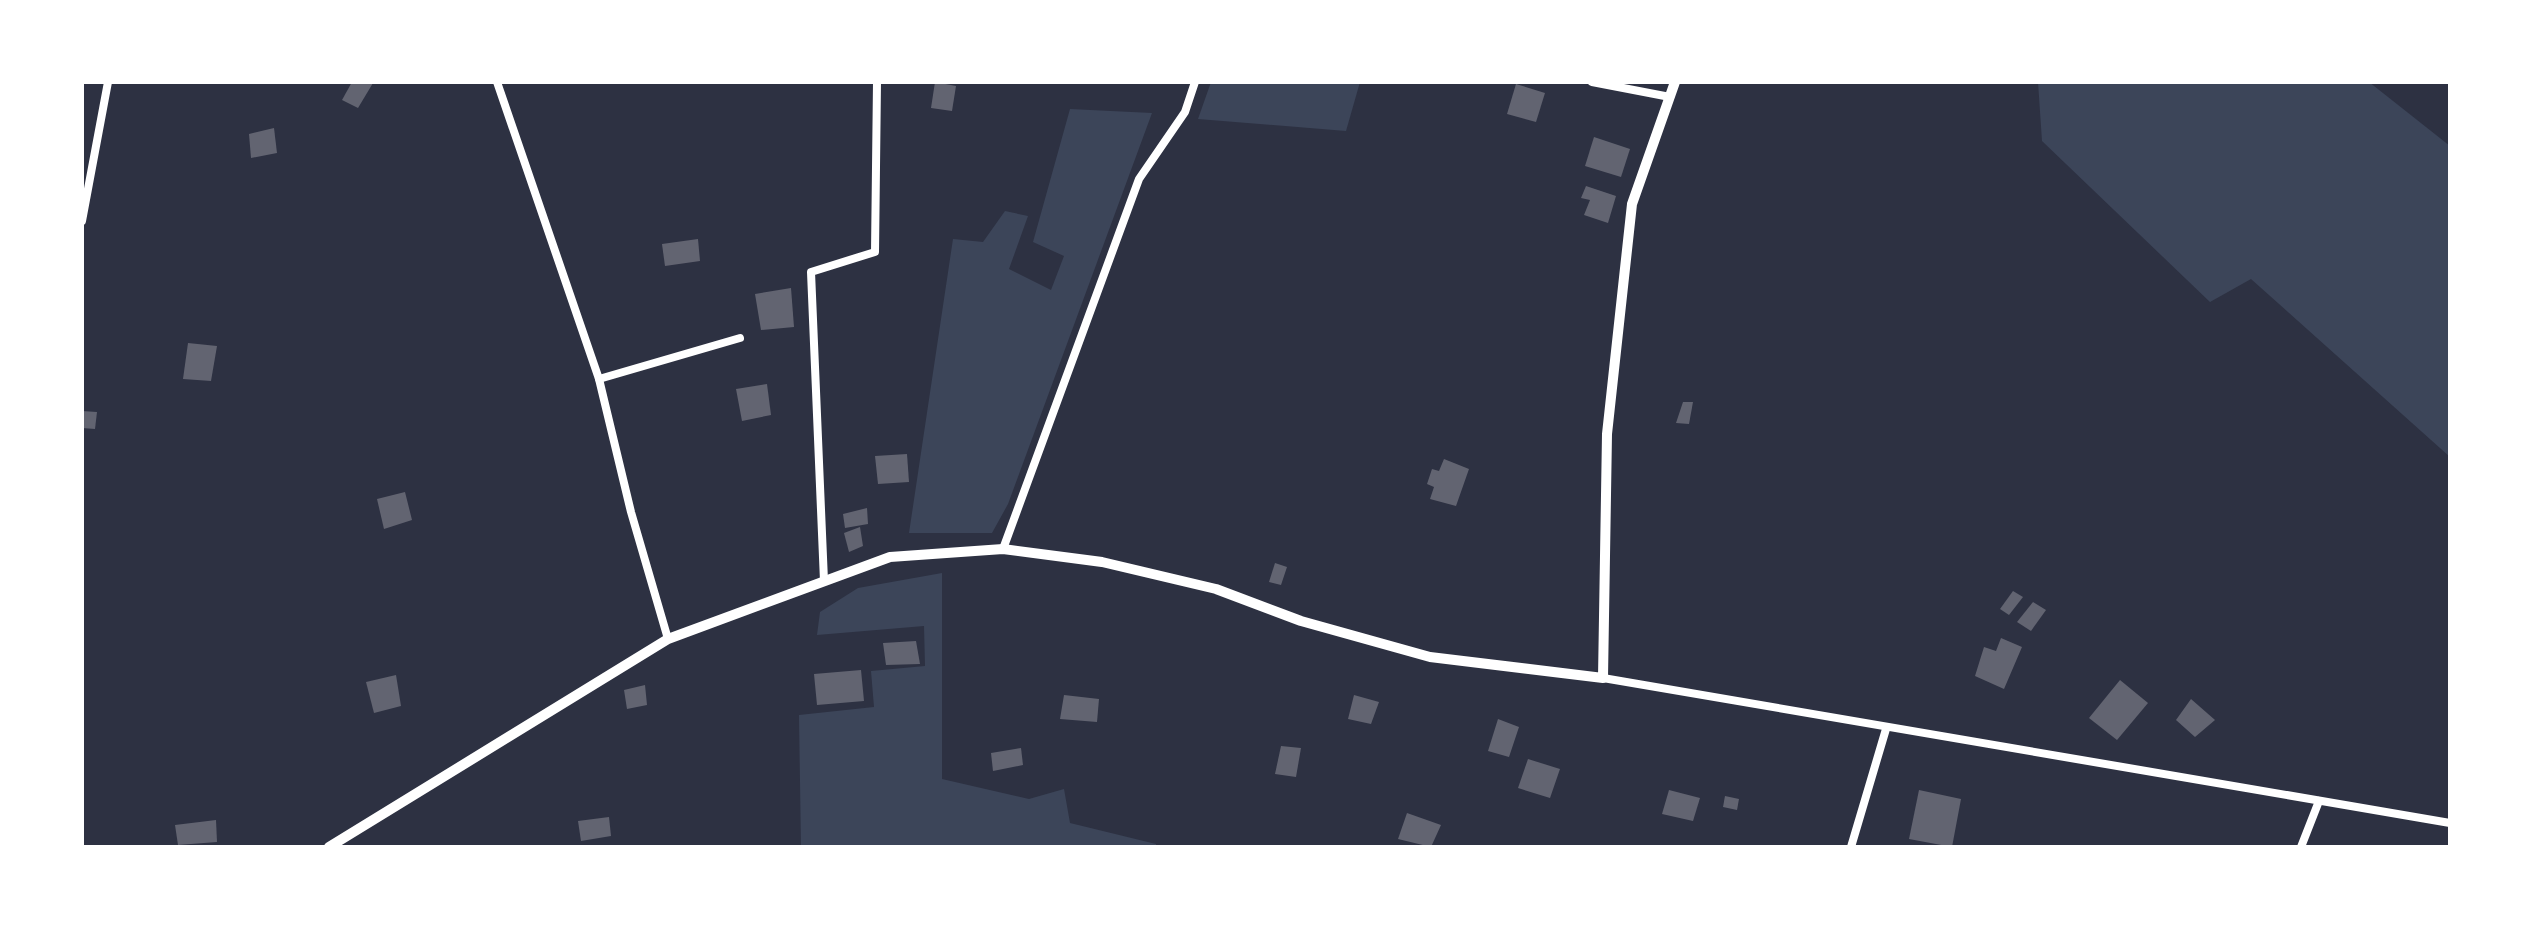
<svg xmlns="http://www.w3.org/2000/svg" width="2532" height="929" font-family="Georgia,serif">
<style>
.green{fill:#3c4559}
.building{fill:#626471}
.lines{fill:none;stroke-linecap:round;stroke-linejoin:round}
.minor{stroke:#fff;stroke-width:8}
.tertiary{stroke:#fff;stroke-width:10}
</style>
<rect width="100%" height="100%" fill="#2d3142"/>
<g class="green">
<polygon points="1211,82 1360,82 1346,131 1198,119"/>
<polygon points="2038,82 2369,82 2450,146 2450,457 2251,279 2210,302 2042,141"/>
<polygon points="1070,109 1152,113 1008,504 992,533 909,533 953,239 983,242 1005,211 1028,216 1009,269 1051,290 1064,256 1033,242"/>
<polygon points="942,573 942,779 1029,799 1064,789 1070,823 1156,844 1156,847 801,847 799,715 874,707 871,671 925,666 924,626 817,635 820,612 858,588"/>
</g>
<g class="building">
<polygon points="352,82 373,83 358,108 342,100"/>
<polygon points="935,82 956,86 952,111 931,108"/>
<polygon points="1516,84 1545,93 1536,122 1507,114"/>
<polygon points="274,128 277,153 251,158 249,134"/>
<polygon points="1594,137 1630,149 1621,177 1585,166"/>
<polygon points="1586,186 1616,196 1608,223 1584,215 1590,200 1581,198"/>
<polygon points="698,239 700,261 665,266 662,244"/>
<polygon points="791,288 794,327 761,330 755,294"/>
<polygon points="188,343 217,346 211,381 183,379"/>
<polygon points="767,384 771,415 742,421 736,389"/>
<polygon points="1683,402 1693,402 1689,424 1676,423"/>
<polygon points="82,411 97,412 95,429 82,428"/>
<polygon points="907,454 909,482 878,484 875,456"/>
<polygon points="1444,459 1469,469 1456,506 1430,499 1434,487 1427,484 1432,469 1439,471"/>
<polygon points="405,492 412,520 384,529 377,499"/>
<polygon points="867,508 868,524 845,528 843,514"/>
<polygon points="860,527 863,546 849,552 844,533"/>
<polygon points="1275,563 1287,567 1281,585 1269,582"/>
<polygon points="2013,591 2023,597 2009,615 2000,609"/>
<polygon points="2033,602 2046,610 2031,631 2017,622"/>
<polygon points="2001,638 2022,647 2004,689 1975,676 1984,647 1996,651"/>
<polygon points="916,641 920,664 886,665 883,643"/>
<polygon points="861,670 864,701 817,705 814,674"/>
<polygon points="396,675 401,706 374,713 366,682"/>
<polygon points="2120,680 2148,703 2117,740 2089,718"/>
<polygon points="645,685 647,705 627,709 624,690"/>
<polygon points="1064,695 1099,699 1097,722 1060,719"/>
<polygon points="1354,695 1379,702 1371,724 1348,719"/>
<polygon points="2191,699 2215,720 2195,737 2176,720"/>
<polygon points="1498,719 1519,727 1509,757 1488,751"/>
<polygon points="1281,746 1301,748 1296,777 1275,774"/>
<polygon points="1021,748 1023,765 993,771 991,753"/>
<polygon points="1528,759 1560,769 1550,798 1518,788"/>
<polygon points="1669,790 1700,798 1693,821 1662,814"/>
<polygon points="1919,790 1961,799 1952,847 1909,839"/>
<polygon points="1725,796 1739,799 1737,810 1723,807"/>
<polygon points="1407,813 1441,825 1431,847 1398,839"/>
<polygon points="609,817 611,836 581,841 578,821"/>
<polygon points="216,820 217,842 178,845 175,825"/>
</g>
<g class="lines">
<g class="minor">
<polyline points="497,82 599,379 631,512 668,639"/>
<polyline points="1592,82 1670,97"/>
<polyline points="82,221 108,82"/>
<polyline points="599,379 740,338"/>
<polyline points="1003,549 1139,179 1185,112 1195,82"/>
<polyline points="824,581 811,272 875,252 877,82"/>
<polyline points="1603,678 2450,823"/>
<polyline points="1851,847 1886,729"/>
<polyline points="2301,847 2319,801"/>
</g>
<polyline class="tertiary" points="329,847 668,639 890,557 1003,549 1102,562 1216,589 1301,621 1430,657 1603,678 1607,434 1632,204 1675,82"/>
</g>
<rect width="2532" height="929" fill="none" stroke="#ffffff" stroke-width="168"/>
</svg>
